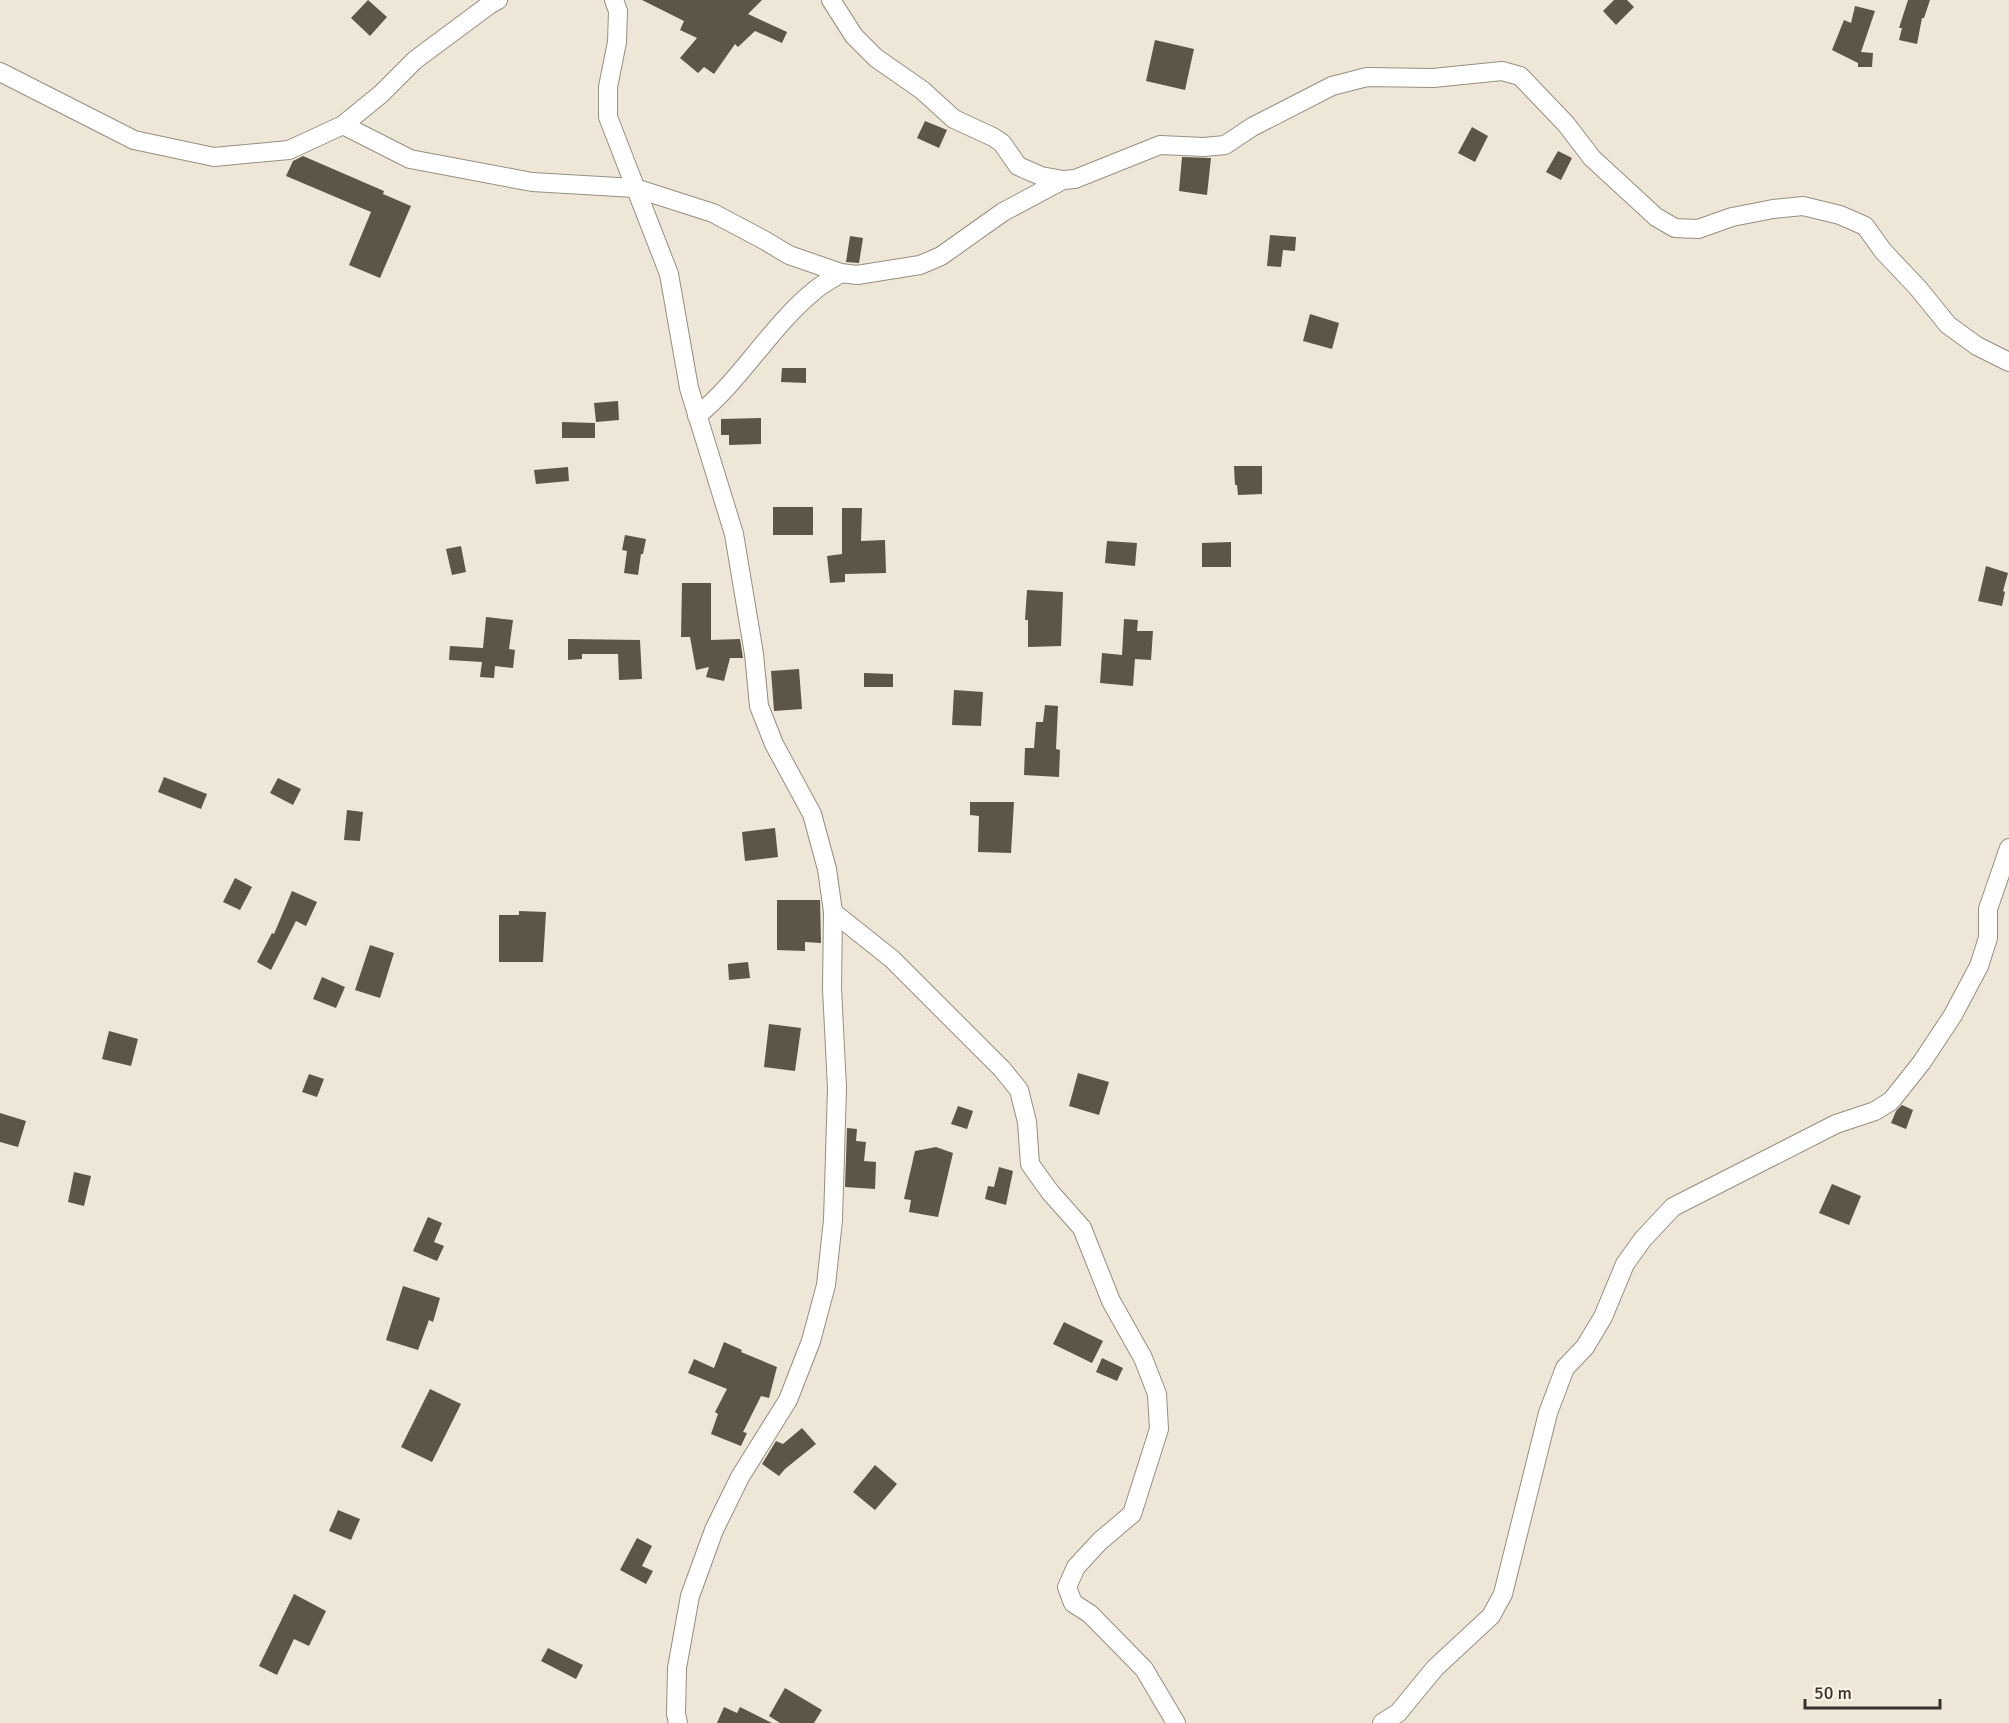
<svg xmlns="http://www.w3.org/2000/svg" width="2009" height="1723" font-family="Signika,sans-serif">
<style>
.building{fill:#5c5548}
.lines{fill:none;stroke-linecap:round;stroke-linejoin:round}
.minor-casing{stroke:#968f81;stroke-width:20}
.minor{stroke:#fff;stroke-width:18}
</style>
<rect width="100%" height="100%" fill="#eee7d7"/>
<g class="building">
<polygon points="368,0 387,17 370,36 351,18"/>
<polygon points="642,0 762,0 748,14 787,32 782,43 755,31 738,47 735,44 714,74 704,67 698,73 680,58 697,38 680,30 684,21"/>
<polygon points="1614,0 1627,0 1634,7 1616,25 1603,11"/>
<polygon points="1908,0 1930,0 1924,18 1922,18 1917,44 1899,40 1902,28 1899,28"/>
<polygon points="1855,6 1875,11 1861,52 1873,53 1872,67 1858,67 1858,63 1832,50 1844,20 1851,23"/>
<polygon points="1155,40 1194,49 1185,90 1146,81"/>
<polygon points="925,121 947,130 939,148 917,138"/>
<polygon points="1472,127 1488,136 1475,162 1458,153"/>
<polygon points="1558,151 1572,158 1561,180 1546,172"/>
<polygon points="303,156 384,191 383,194 411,206 380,278 349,265 371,212 286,176 293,161"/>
<polygon points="1182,157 1211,158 1207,195 1179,191"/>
<polygon points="1270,235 1296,237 1295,251 1283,250 1281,267 1267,266"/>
<polygon points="850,236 863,238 859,263 846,262"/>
<polygon points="1310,314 1339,323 1332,349 1303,341"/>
<polygon points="782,368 806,368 806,383 781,382"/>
<polygon points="618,401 619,420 596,422 594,403"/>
<polygon points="761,418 761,444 729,445 729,435 721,435 721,419"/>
<polygon points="562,422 595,423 595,438 562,438"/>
<polygon points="1234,466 1262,466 1262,494 1238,495 1237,485 1235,485"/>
<polygon points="568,467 569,481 536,484 534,470"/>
<rect x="773" y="507" width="40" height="28"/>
<polygon points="842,508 862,508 861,541 885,540 886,573 845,574 845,582 830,583 827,556 842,554"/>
<polygon points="625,535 646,539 643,554 641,554 638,575 624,573 627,551 622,550"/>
<polygon points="1107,541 1137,543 1135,566 1105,563"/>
<polygon points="1231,542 1231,567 1202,567 1202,543"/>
<polygon points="461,546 466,572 452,575 446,549"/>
<polygon points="1986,566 2008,573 2003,591 2005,592 2002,606 1978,601"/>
<polygon points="682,583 711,583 711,640 740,639 743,658 730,658 724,681 706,677 709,667 696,670 690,637 681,637"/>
<polygon points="1027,590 1063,592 1061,646 1028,647 1028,620 1025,620"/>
<polygon points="486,617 513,620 509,649 515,650 513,668 495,666 494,678 480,677 482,662 449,660 450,646 483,648"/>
<polygon points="1124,619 1138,620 1137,631 1153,631 1151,660 1135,659 1133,686 1100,683 1102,653 1122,655"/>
<polygon points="568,639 640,640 642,679 619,680 618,654 582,654 582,659 568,660"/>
<polygon points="799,669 802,709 774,711 771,671"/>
<polygon points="864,673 893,674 893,687 864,687"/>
<polygon points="954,690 983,692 981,726 952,725"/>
<polygon points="1045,705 1058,706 1056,749 1060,750 1059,777 1024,775 1025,748 1034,748 1036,722 1043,722"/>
<polygon points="164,777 207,794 201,809 158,792"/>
<polygon points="278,778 301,789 293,805 270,793"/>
<polygon points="970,802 1014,802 1011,853 978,852 979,816 970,815"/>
<polygon points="347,810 363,812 360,841 344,840"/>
<polygon points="775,828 778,857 745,861 742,832"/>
<polygon points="235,878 252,887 240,910 223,902"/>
<polygon points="292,891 317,902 306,926 296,921 271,970 257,962 272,933 274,934"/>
<polygon points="777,900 820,900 821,943 805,942 805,951 777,950"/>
<polygon points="519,911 546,912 543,962 499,962 499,915 519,915"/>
<polygon points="370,945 394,953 380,998 355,990"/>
<polygon points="748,962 750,978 729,980 728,964"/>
<polygon points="322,977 345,987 336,1008 313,999"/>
<polygon points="769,1024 801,1028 795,1071 764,1067"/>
<polygon points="109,1031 138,1039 131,1066 102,1059"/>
<polygon points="1078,1073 1109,1082 1099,1115 1069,1106"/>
<polygon points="309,1074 324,1079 317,1097 302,1092"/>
<polygon points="1902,1105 1913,1110 1906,1129 1891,1123 1896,1111"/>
<polygon points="958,1106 973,1111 967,1129 951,1124"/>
<polygon points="0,1113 26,1121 18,1147 0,1142"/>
<polygon points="847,1128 857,1129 856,1141 866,1142 864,1161 876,1162 875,1189 845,1187"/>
<polygon points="936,1147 953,1153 938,1217 909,1212 911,1200 904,1199 915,1151"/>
<polygon points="999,1167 1013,1171 1006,1205 985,1199 988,1186 994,1187"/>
<polygon points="74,1172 91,1176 84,1206 68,1202"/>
<polygon points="1832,1184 1861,1196 1849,1225 1819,1213"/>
<polygon points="428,1217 442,1223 434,1242 444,1246 437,1261 413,1251"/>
<polygon points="403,1286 440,1298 433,1322 429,1320 418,1350 386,1340"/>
<polygon points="1064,1322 1103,1341 1092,1363 1053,1344"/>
<polygon points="724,1342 742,1350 741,1352 777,1367 769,1398 761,1396 743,1432 747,1433 741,1446 711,1434 718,1414 715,1412 727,1389 688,1373 694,1359 714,1368"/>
<polygon points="1102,1358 1123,1368 1117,1381 1096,1372"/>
<polygon points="430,1389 461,1404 432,1462 401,1447"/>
<polygon points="802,1428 816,1444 785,1469 779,1476 762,1464 776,1441 783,1444"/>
<polygon points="875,1465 897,1484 875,1510 853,1492"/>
<polygon points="338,1510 360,1519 351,1540 329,1531"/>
<polygon points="637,1538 652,1546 642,1566 653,1571 646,1584 620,1570"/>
<polygon points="294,1594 326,1611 309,1646 294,1639 277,1675 259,1666"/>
<polygon points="548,1648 583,1665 576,1679 541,1661"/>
<polygon points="785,1688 822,1710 814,1723 780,1723 769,1716"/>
<polygon points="724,1707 737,1713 740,1707 772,1723 717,1723"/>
</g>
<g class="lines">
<defs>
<g id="minor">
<polyline points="614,0 618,11 617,42 608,87 608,117 669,274 689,388 734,534 754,654 759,706 774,744 812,814 827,869 833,912 832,988 837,1088 833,1220 826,1285 811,1341 788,1400 740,1477 714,1530 690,1596 677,1668 676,1714 678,1723"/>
<polyline points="831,0 854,36 876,58 922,90 954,119 993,137 1002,143 1018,166 1041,176 1063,180"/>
<polyline points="0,72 134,140 214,157 289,150 343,125 381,94 415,60 489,5 498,0"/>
<polyline points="343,125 410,159 532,182 635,188 713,213 764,240 789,255 841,273 857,275 920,265 941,256 1003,212 1063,180 1075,179 1160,145 1204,147 1225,145 1252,127 1332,86 1367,77 1433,78 1502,71 1520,76 1566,124 1592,158 1656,217 1675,228 1698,229 1732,217 1773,209 1803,206 1840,215 1865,226 1883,251 1918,288 1948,325 1977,346 2009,362"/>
<path d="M697,416C742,379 770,327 814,291C822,284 832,279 841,273"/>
<polyline points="833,912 892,959 1002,1069 1019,1090 1027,1122 1030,1164 1050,1192 1082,1228 1111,1301 1143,1358 1157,1394 1159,1429 1132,1514 1100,1541 1076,1567 1067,1587 1073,1603 1090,1614 1144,1669 1176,1723"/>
<polyline points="1382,1723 1398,1713 1435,1668 1491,1616 1503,1594 1548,1413 1565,1368 1585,1347 1603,1317 1625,1264 1643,1239 1673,1207 1836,1124 1875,1111 1891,1101 1922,1062 1953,1015 1979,966 1988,938 1988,909 2009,848"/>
</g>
</defs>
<use href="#minor" class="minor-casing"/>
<use href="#minor" class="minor"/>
</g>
<path d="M1805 1699v9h135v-9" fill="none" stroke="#36332d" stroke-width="3"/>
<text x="1814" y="1699" font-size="18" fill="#36332d" stroke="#fbf4e4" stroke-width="4.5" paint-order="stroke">50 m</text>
</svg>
